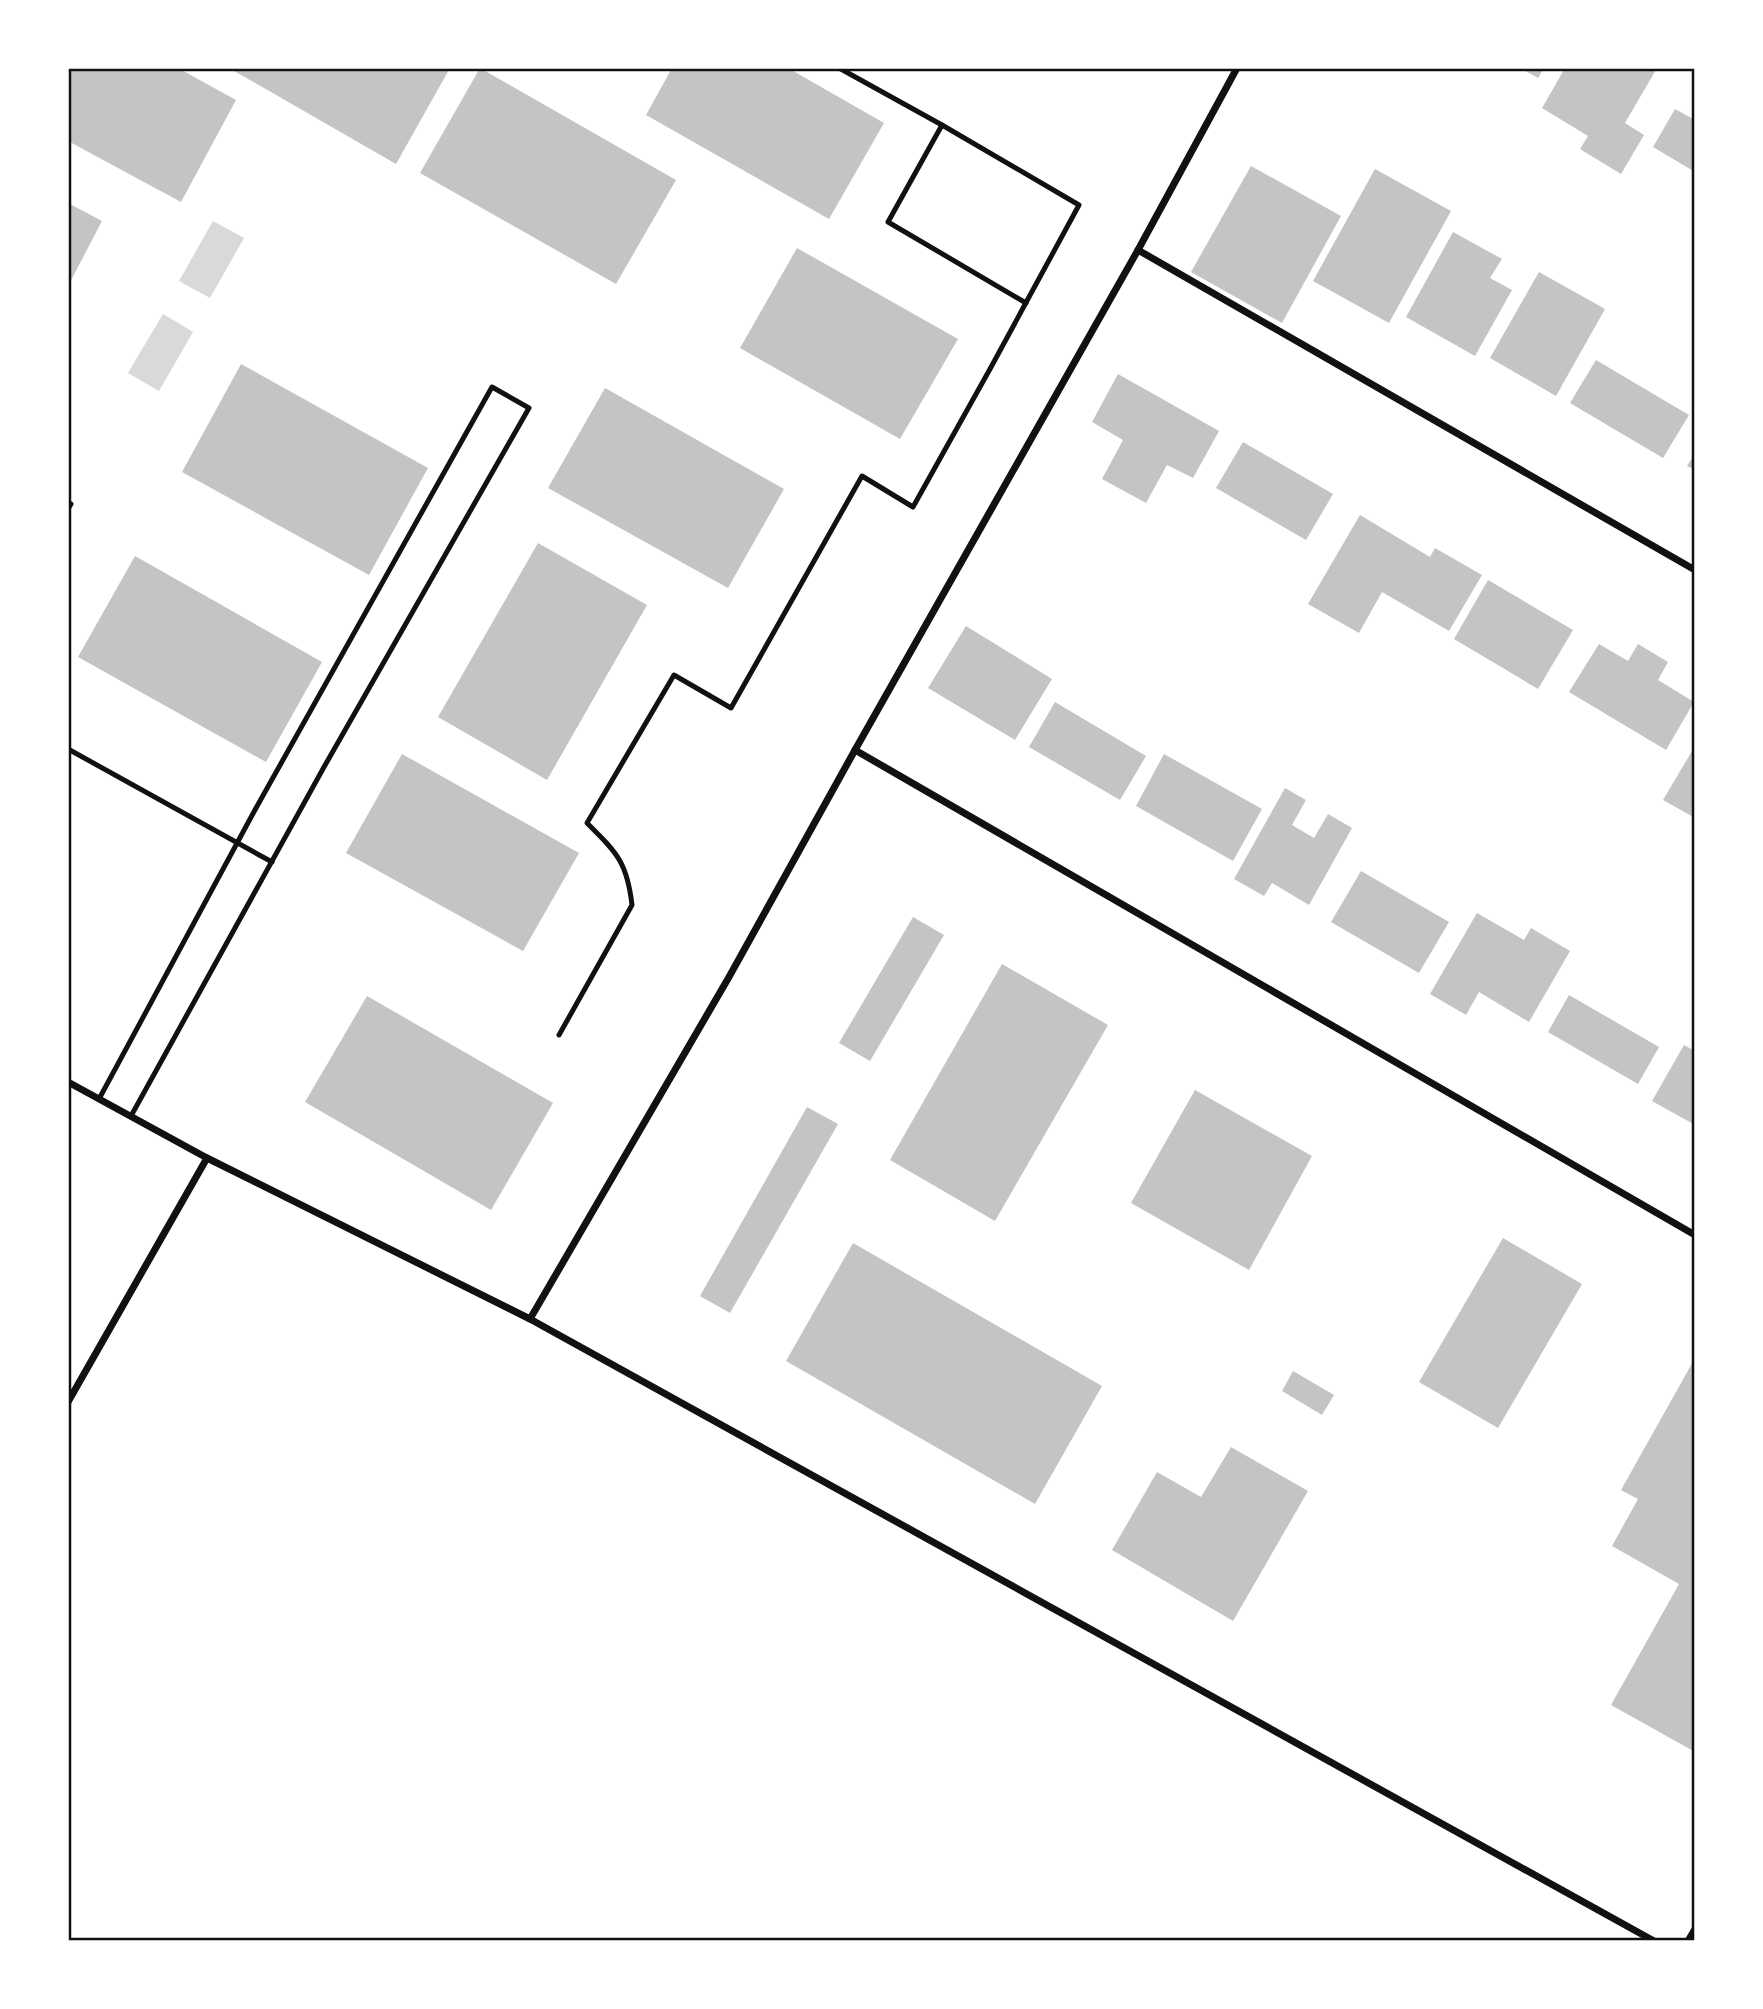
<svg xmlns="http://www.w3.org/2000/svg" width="1763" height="2009" font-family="'Open Sans',sans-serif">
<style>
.water{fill:#d9d9d9}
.building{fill:#c4c4c4}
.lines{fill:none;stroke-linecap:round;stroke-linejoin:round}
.service{stroke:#111;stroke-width:5}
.minor{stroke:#111;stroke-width:7}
.neatline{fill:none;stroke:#111;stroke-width:2.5}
</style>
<rect width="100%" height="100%" fill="#fff"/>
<g class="water">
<polygon points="213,221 244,238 210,298 179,281"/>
<polygon points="163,314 193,332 159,391 128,373"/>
</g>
<g class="building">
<polygon points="68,68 178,68 236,100 181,202 68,141"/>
<polygon points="229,68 450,68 396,164"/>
<polygon points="480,68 676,180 616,284 420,173"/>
<polygon points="672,68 788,68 884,123 829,219 646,115"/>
<polygon points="1520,68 1544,68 1538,78"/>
<polygon points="1565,68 1657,68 1625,123 1644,135 1621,174 1580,149 1588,136 1542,108"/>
<polygon points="1675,109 1695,120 1695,172 1653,147"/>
<polygon points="1251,166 1341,216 1282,323 1191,272"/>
<polygon points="1375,169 1451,211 1389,323 1313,281"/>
<polygon points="68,203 102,221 68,286"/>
<polygon points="1453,232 1502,259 1490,278 1512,290 1475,356 1406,317"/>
<polygon points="797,248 958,339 900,439 740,348"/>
<polygon points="1539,272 1605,309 1556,396 1490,358"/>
<polygon points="1596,360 1689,415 1663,458 1570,403"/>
<polygon points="241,364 428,468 369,575 182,472"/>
<polygon points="1118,374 1219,431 1193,478 1167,465 1146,503 1102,479 1123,440 1092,422"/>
<polygon points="605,388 784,489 728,588 548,488"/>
<polygon points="1243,442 1333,494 1306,540 1216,488"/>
<polygon points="1695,453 1695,470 1687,466"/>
<polygon points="1360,515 1430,557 1435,548 1482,575 1449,631 1382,592 1359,633 1308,604"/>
<polygon points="538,543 647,605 547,780 438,717"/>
<polygon points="135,556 322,662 266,762 78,657"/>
<polygon points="1488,580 1573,630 1538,689 1454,639"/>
<polygon points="966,626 1052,679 1015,740 928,688"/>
<polygon points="1599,644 1628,661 1638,644 1668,662 1658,680 1694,702 1666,750 1569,692"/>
<polygon points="1055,702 1146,756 1120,800 1029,747"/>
<polygon points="1695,746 1695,818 1663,800"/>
<polygon points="402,754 579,853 523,951 346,853"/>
<polygon points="1164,754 1262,809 1233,861 1136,806"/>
<polygon points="1285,788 1306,800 1292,825 1314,838 1328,814 1352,828 1309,905 1272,883 1264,896 1234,879"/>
<polygon points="1361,871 1449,922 1419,973 1331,922"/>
<polygon points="1477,913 1524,940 1531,928 1570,951 1529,1022 1479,992 1466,1015 1430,994"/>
<polygon points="913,917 944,935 870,1061 839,1043"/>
<polygon points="1002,964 1108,1025 995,1221 890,1160"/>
<polygon points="1569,995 1659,1047 1638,1084 1548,1032"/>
<polygon points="367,996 553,1103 491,1210 305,1102"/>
<polygon points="1684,1045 1695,1051 1695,1125 1652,1101"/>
<polygon points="1195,1090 1312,1156 1249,1270 1131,1203"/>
<polygon points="807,1107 838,1124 730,1313 700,1296"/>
<polygon points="1503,1238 1582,1284 1498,1428 1419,1382"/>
<polygon points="853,1243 1102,1386 1035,1504 786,1361"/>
<polygon points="1695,1358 1695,1752 1611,1705 1679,1584 1612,1546 1638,1499 1621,1490"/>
<polygon points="1293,1371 1334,1395 1322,1415 1282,1391"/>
<polygon points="1231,1447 1308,1491 1233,1621 1112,1550 1157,1472 1201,1497"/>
</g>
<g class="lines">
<g class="service">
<polyline points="942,125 888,222 1026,303"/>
<polyline points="68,509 71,504"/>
<polyline points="68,749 272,862"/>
<path d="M559,1035L632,905C627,862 617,853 587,823L674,675L731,708L862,476L913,507L990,369L1079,205L942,125L839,68"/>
<polyline points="99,1099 256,808 492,387 529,408 324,767 131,1116"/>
</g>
<g class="minor">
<polyline points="1138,250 1695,570"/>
<polyline points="855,750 1695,1235"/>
<polyline points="68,1082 207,1158 530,1319 1654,1941"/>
<polyline points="530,1319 729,977 855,750 1138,250 1237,68"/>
<polyline points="68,1402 207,1158"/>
<polyline points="1688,1941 1695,1929"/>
</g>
</g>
<rect width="1763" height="2009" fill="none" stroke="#ffffff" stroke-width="140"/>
<rect x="70" y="70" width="1623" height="1869" class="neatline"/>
</svg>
